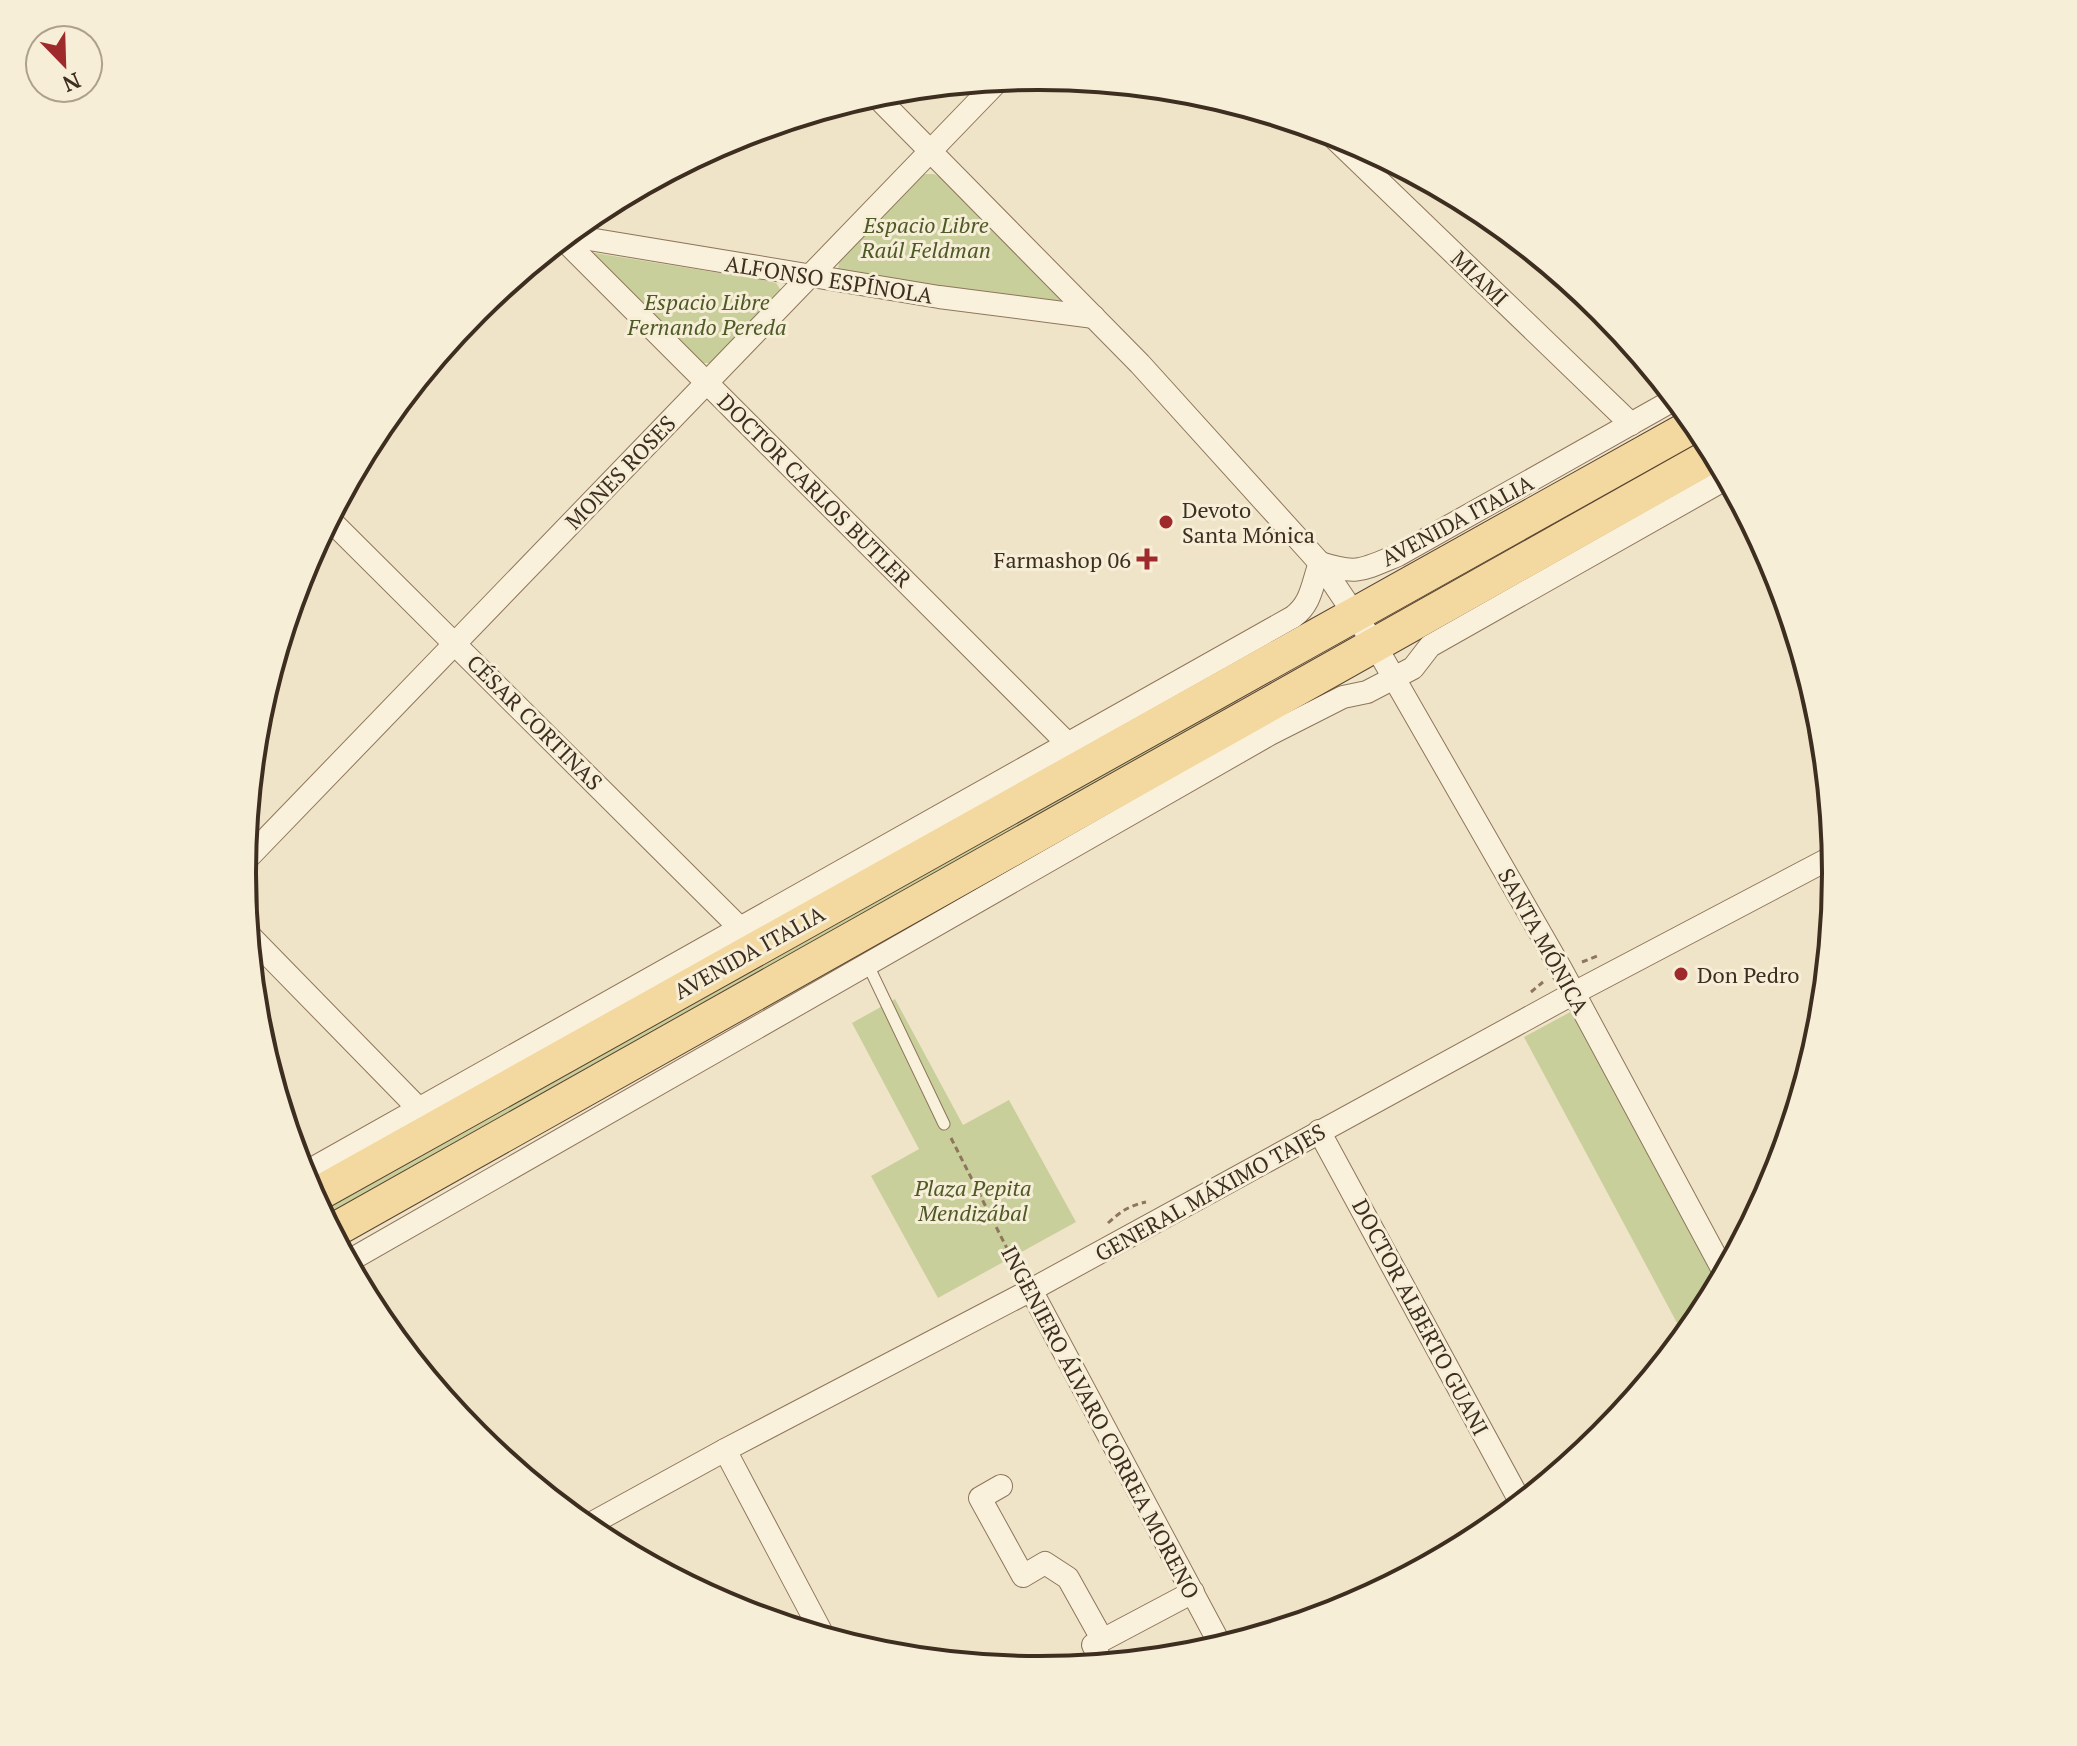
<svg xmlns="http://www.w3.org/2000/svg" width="2077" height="1746" font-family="'PT Serif',serif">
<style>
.green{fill:#c9cf9b}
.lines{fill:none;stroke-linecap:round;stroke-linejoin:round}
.service-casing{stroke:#8d765c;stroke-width:13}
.minor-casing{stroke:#8d765c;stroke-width:24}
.primary-casing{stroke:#5b4430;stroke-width:36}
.path{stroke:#8d765c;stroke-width:3;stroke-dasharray:6 4;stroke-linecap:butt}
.service{stroke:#faf1dc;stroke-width:11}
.minor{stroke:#faf1dc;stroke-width:22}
.primary{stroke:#f3d9a0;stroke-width:34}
.poi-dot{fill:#9e2a2b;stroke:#f7eed8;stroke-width:3}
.labels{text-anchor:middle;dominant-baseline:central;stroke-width:6;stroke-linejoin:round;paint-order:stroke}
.park-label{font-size:22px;font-style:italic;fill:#4d5a26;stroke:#f7eed8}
.street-label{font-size:22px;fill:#3d2e20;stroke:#f7eed8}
.poi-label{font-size:22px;fill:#3d2e20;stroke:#f7eed8;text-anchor:start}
.rim{fill:none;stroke:#3d2e20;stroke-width:4}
</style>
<rect width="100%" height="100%" fill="#f0e4c8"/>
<g class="green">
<polygon points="925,174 934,174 940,177 1068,302 1029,303 838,269 840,257 917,177"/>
<polygon points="595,253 763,280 776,283 782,292 714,363 702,363 591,254"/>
<polygon points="1237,699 1239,702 326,1223 318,1208"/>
<polygon points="895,999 963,1125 1009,1100 1076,1222 938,1298 871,1176 919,1149 852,1023"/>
<polygon points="1574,1010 1720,1281 1701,1316 1684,1336 1524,1037"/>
</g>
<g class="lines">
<defs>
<polyline id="service" points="867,963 944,1124"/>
<g id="minor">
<polyline points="874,94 1140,364 1320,563 1375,645 1561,969 1724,1272"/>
<polyline points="1328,132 1631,424"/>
<polyline points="565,235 939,297 1094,317"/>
<polyline points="562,238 1067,743"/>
<polyline points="329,519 740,928"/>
<path d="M1320,563C1357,575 1362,570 1398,555L1675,399"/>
<polyline points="242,864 999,80"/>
<polyline points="248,934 418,1108"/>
<polyline points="1319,1131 1521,1503"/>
<path d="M301,1175L1293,617C1312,603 1312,584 1320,563"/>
<polyline points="347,1262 1270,734 1343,697 1367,692 1413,668 1430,646 1727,478"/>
<polyline points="1031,1290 1221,1646"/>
<polyline points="725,1450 824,1637"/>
<polyline points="1001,1486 980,1498 1023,1576 1045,1563 1068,1578 1102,1639"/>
<polyline points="585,1527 725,1450 1031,1290 1574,993 1834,856"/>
<polyline points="1103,1664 1093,1645 1193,1592"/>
</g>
<g id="primary">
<polyline points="312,1197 1696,424"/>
<polyline points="331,1232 1714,454"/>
</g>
</defs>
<use href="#service" class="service-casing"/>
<use href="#minor" class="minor-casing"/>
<use href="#primary" class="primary-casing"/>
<g class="path">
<polyline points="1582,962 1597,956"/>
<polyline points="1531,992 1543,982"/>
<polyline points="951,1138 1020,1274"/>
<path d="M1108,1223C1121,1211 1129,1206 1146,1202"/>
</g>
<use href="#service" class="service"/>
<use href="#minor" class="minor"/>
<use href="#primary" class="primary"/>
</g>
<g class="poi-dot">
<circle cx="1166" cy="522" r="8"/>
<path d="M1143 547h8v8h8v8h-8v8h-8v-8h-8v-8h8z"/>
<circle cx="1681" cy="974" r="8"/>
</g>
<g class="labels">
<g class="park-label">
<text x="926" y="224">Espacio Libre<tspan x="926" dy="25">Raúl Feldman</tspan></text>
<text x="707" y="301">Espacio Libre<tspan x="707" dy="25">Fernando Pereda</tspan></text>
<text x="973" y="1187">Plaza Pepita<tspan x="973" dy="25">Mendizábal</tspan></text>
</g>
<g class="street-label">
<text transform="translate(1480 278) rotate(44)">MIAMI</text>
<text transform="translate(829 279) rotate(9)">ALFONSO ESPÍNOLA</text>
<text transform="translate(620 472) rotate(-46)">MONES ROSES</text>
<text transform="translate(815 490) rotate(45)">DOCTOR CARLOS BUTLER</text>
<text transform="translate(1457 520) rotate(-28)">AVENIDA ITALIA</text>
<text transform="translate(535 722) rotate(45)">CÉSAR CORTINAS</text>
<text transform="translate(1544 941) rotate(61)">SANTA MÓNICA</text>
<text transform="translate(749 952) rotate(-29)">AVENIDA ITALIA</text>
<text transform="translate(1210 1192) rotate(-29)">GENERAL MÁXIMO TAJES</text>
<text transform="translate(1421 1317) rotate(62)">DOCTOR ALBERTO GUANI</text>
<text transform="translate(1101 1422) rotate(62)">INGENIERO ÁLVARO CORREA MORENO</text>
</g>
<g class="poi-label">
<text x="1182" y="509">Devoto<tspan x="1182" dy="25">Santa Mónica</tspan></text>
<text x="1131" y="559" text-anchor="end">Farmashop 06</text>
<text x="1697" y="974">Don Pedro</text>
</g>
</g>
<path d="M0 0H2077V1746H0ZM256 873a783 783 0 1 1 1566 0a783 783 0 1 1-1566 0Z" fill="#f7eed8" fill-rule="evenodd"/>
<path class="rim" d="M256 873a783 783 0 1 1 1566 0a783 783 0 1 1-1566 0Z"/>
<g transform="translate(64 64) rotate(157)"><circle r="38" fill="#f7eed8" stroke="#ada18e" stroke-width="2"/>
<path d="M0-6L14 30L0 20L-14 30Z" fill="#9e2a2b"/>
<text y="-12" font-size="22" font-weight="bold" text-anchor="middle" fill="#3d2e20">N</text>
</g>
</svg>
